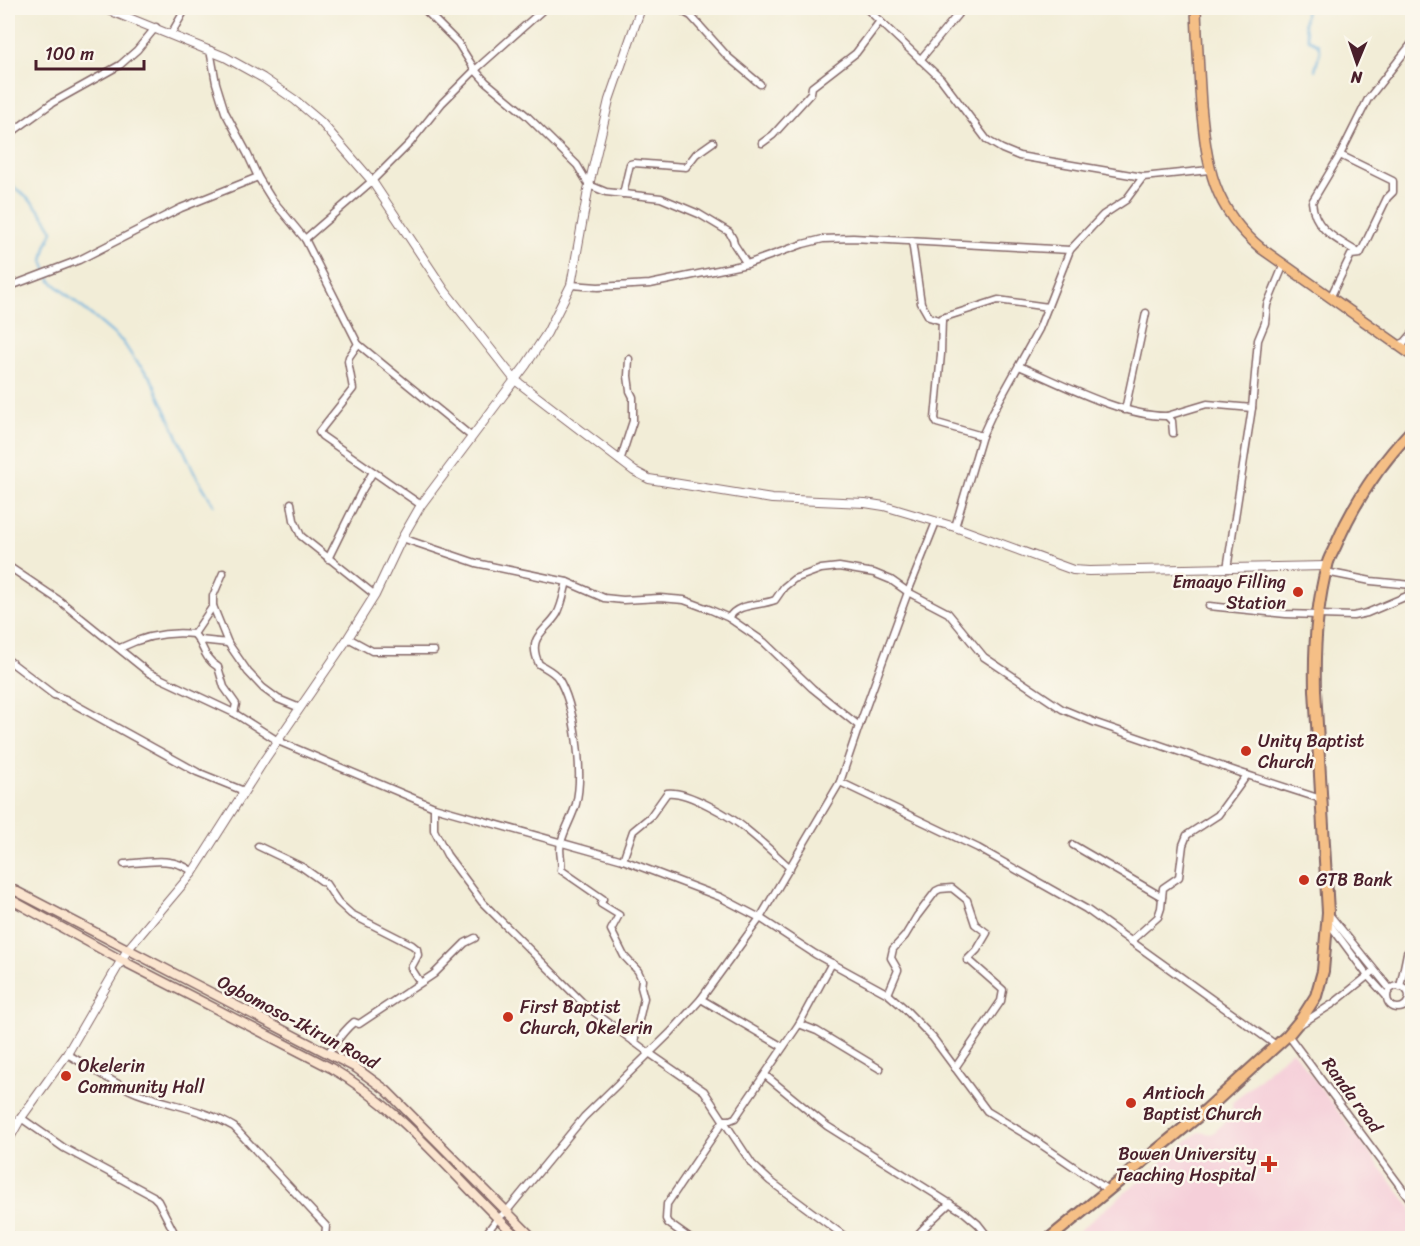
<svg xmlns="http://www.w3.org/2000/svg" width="1420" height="1246" font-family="Sriracha,sans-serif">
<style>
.built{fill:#f5cfd9}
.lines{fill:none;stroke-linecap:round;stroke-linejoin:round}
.stream{stroke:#65aedd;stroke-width:2}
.minor-casing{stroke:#856767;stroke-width:9}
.tertiary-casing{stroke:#856767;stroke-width:10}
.secondary-casing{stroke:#856767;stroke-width:11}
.primary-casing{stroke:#856767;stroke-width:12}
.trunk-casing{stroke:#856767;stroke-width:14}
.minor{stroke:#fff;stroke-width:6}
.tertiary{stroke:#fff;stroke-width:8}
.secondary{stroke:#fbe5cf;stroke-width:8}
.primary{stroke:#f5bf86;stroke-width:9}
.trunk{stroke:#f5bf86;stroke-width:10}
.poi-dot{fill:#c8321e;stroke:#fbf7ec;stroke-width:2}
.labels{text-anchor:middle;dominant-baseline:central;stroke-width:5;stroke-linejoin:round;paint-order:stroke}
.poi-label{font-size:18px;fill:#4a1f2b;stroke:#fbf7ec;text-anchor:start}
.street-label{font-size:18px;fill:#4a1f2b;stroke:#fbf7ec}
</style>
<rect width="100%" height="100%" fill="#fbf7ec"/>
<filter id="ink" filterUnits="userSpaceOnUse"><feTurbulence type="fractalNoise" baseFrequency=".0167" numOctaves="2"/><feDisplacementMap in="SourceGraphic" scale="12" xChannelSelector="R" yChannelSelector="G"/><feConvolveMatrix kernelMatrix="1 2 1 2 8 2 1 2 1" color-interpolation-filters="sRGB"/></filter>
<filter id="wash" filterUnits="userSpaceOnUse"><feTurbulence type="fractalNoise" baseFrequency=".008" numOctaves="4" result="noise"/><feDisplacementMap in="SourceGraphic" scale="24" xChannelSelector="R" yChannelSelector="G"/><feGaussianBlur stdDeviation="1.35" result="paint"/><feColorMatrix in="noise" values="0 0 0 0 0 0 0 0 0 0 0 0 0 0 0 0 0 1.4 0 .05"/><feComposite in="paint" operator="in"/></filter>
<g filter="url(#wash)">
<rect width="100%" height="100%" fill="#f2edd7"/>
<polygon class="built" points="1292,1050 1412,1209 1412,1238 1070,1238 1198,1132 1212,1134 1231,1117 1233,1102"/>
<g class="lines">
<g class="stream">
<polyline points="1306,8 1304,23 1308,39 1318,44 1320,52 1315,70"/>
<path d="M8,183C26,195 43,211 53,231L46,247L43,261L51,281L123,342L134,359L151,378L194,472L214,505"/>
</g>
</g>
</g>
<g filter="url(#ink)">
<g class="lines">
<defs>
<g id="minor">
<polyline points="423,8 458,43 475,70 486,82 527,116 577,165 589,185 606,192 661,198 699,214 729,232 733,239 734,244 747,264"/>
<polyline points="677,8 691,16 728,57 760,84"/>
<polyline points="866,8 941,79 987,140 1002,149 1019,156 1143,177 1209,170"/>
<polyline points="171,34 186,8"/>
<polyline points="210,50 216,83 225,112 247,153 258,177 271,198 305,239 358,344 472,437"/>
<polyline points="920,60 963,8"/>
<polyline points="8,135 52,103 120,65 137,50 156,27"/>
<polyline points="762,143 773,135 811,93 812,87 856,53 880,21"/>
<path d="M1340,155L1312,202C1314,230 1338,240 1359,253"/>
<polyline points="623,194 630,164 634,163 686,167 696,154 713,142"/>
<polyline points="305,239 372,181 410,143 442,103 475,70 545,8"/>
<polyline points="912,241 921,303 929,317 942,321"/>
<polyline points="571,285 598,287 650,284 747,264 803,244 823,239 853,238 1070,250"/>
<polyline points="8,287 79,260 181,208 258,177"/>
<polyline points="1330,298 1351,255 1360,254 1387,198 1393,192 1393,181 1340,155 1368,99 1412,43"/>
<polyline points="358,344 349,357 348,361 353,389 319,432 322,436 421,505"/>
<polyline points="1396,346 1405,342 1412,334"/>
<path d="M1019,366C1060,383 1123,417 1167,416L1172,421L1173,433"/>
<polyline points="1125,410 1146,313"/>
<polyline points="1167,416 1207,404 1252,408"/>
<polyline points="982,436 937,423 935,419 941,354 942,318 998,300 1048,307"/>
<polyline points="620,461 633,421 633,397 630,391 628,376 629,359"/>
<polyline points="291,503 294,520 301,536 375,595"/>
<polyline points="955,527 982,436 993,412 1039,329 1070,250 1103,215 1126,200 1143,177"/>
<polyline points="402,538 476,563 567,582 604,598 623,600 660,598 684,600 711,610 729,618 764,642 812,688 859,726"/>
<polyline points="328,559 361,492 373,472"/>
<polyline points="8,566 60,601 149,673 234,713 278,741 434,807 623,860 720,897 760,918 840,782 859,726 908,592 936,522"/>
<polyline points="1227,569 1252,408 1258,340 1265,323 1267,305 1284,264"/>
<polyline points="1326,572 1371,581 1412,585"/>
<polyline points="223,573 213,596 213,606 228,643 248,672 263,688 278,699 300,708"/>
<path d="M567,582C564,592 562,606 557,614C546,632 526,636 539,664C545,668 554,672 558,678C575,705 584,773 576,804C572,818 564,830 561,843C558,852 563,860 561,870L603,899L601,904L619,915L611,930L624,956L638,971L642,980L641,987L644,998L634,1042"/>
<polyline points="1209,606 1286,614 1353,616 1367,613 1407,596 1412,589"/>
<path d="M729,618C737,603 760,606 775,600L784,587L794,579L821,569L839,567L874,573L891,580L908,592L948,613L984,657L1062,709L1096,723L1247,775L1321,799"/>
<path d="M194,634C205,646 202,657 218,667L224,687L236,704L234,713"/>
<polyline points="348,638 372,651 434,651"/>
<polyline points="200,640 228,643"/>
<path d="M120,648C144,636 167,631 194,634L213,606"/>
<polyline points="8,660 54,695 65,699 197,772 244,791"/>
<polyline points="840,782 978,848 1086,909 1276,1045"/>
<polyline points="434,807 434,830 447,855 482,902 585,1005 649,1053 704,1091 752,1164 770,1181 847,1238"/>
<polyline points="1073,845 1162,897"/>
<polyline points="258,846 302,867 326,884 338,902 351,914 412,945 417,949 418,955 411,968 420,982"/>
<path d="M623,860L633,831L650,817L667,793C686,790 732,817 747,830C762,842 776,855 790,868"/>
<path d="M124,864C148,862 173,856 193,872"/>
<polyline points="1328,913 1390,989"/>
<polyline points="1328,922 1368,976 1387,997"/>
<polyline points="1131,941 1158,917 1161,908 1163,888 1179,877 1183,845 1187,835 1218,815 1247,775"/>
<circle cx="1398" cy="997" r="11"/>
<polyline points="1400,987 1407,953 1412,948"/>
<polyline points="888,994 898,970 891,958 893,949 905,936 917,916 936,891 940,889 952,888 967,900 975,924 987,933 977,950 967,960 970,961 1003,990 1001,1001 955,1068"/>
<polyline points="701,999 783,1047"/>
<polyline points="799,1024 817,1031 880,1069"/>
<polyline points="1301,1024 1334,1003 1374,971"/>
<polyline points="1288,1035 1412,1202"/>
<path d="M328,1053C336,1042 343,1031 354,1022L359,1024L434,974L465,943L475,938"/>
<path d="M67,1054C90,1067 112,1083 137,1093C169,1105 204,1109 234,1127L326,1226L325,1238"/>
<polyline points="765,1075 827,1126 965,1213 978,1224 989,1238"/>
<polyline points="8,1123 15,1123 21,1118 64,1148 153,1196 158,1201 177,1238"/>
<polyline points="8,1234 17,1238"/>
<polyline points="483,1238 497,1219 506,1212 584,1117 670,1033 701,999 760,918 815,954 888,994 903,1007 933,1038 987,1111 1033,1139 1108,1190"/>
<polyline points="689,1238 668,1223 666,1219 667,1204 724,1120 730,1120 735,1118 799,1024 832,963"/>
<polyline points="895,1238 896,1238"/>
<path d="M915,1238C925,1225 938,1215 950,1203"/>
</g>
<g id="tertiary">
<polyline points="104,8 225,57 263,78 295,100 321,122 372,181 445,291 515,380 634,471 649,479 772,499 865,503 884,506 955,527 1073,570 1089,571 1326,566"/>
<polyline points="8,1141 21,1118 67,1054 128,949 193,872 265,759 348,638 375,595 402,538 421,505 526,365 547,333 571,285 589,185 609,100 641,8"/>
</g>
<g id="secondary">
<polyline points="8,887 356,1068 386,1090 533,1238"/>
<path d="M8,898L121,960L331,1068C404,1110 457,1181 518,1238"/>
</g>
<path id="primary" d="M1196,8C1197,40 1199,72 1201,105C1207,166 1212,208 1262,249L1412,355"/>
<path id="trunk" d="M1050,1238L1207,1109L1288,1035L1302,1018L1316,996L1323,971L1328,912L1315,690C1314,649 1316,607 1327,566C1328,559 1333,552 1336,545C1354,502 1380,464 1412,430"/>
</defs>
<use href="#minor" class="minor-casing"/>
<use href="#tertiary" class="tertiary-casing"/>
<use href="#secondary" class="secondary-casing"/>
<use href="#primary" class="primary-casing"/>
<use href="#trunk" class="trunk-casing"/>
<use href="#minor" class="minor"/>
<use href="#tertiary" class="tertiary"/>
<use href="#secondary" class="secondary"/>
<use href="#primary" class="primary"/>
<use href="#trunk" class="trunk"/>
</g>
</g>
<g class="poi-dot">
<circle cx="1298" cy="592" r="6"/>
<circle cx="1246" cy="751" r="6"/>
<circle cx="1304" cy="880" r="6"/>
<circle cx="508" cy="1017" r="6"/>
<circle cx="66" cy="1076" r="6"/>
<circle cx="1131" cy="1103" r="6"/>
<path d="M1266 1155h6v6h6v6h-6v6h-6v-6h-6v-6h6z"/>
</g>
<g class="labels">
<g class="poi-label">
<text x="1286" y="582" text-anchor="end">Emaayo Filling<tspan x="1286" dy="21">Station</tspan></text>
<text x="1258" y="741">Unity Baptist<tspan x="1258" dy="21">Church</tspan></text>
<text x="1316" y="880">GTB Bank</text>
<text x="520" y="1007">First Baptist<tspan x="520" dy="21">Church, Okelerin</tspan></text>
<text x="78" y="1066">Okelerin<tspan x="78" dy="21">Community Hall</tspan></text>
<text x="1143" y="1093">Antioch<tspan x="1143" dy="21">Baptist Church</tspan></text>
<text x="1256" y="1154" text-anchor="end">Bowen University<tspan x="1256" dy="21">Teaching Hospital</tspan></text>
</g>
<g class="street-label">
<text transform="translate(298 1022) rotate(28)">Ogbomoso-Ikirun Road</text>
<text transform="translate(1352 1095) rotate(54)">Randa road</text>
</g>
</g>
<rect width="1420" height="1246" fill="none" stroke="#fbf7ec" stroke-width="30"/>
<g transform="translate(1357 63) rotate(182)" stroke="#fbf7ec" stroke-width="4.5" paint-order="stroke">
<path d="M0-4.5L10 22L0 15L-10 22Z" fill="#4a1f2b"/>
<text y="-9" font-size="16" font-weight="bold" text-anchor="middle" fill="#4a1f2b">N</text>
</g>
<path d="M36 60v9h108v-9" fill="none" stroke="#4a1f2b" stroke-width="3"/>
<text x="45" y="60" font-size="18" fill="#4a1f2b" stroke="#fbf7ec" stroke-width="4.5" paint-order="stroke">100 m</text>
</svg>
